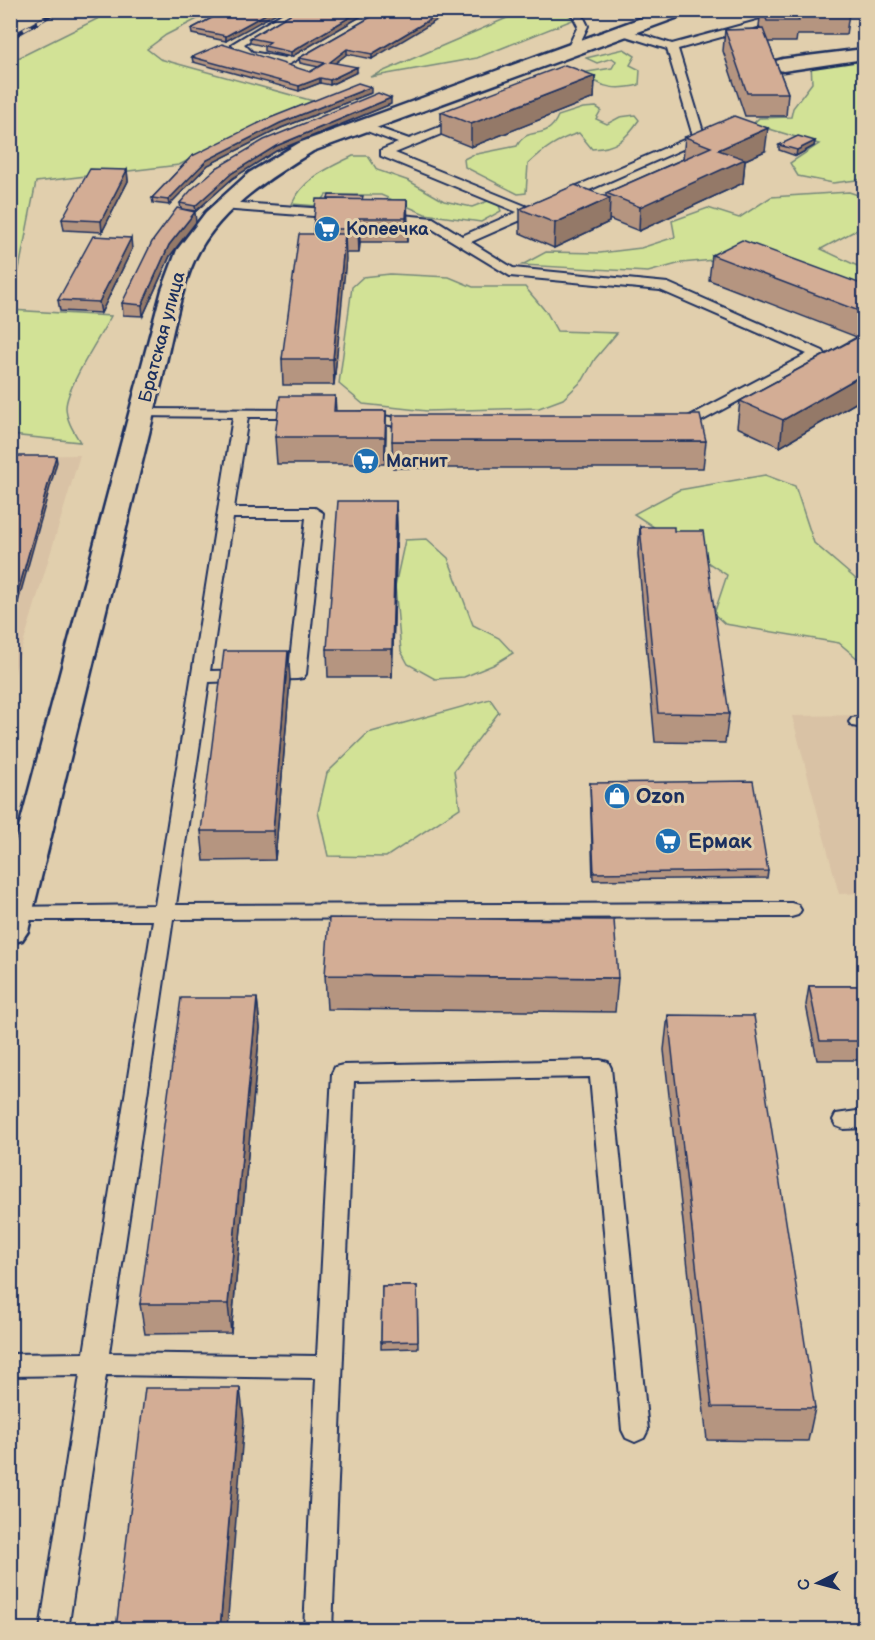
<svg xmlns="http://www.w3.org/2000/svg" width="875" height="1640" font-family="'Balsamiq Sans',sans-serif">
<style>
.built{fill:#d9c2a5}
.green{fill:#d2e296;stroke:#76887a;stroke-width:1.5}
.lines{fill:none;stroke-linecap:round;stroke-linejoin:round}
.lane-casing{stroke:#1b2f5e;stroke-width:4}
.street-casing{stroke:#1b2f5e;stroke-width:5}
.secondary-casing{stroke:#1b2f5e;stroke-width:5}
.lane{fill:#e1cfad;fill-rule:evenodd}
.street{fill:#e1cfad;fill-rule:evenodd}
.secondary{fill:#e1cfad;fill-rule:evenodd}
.rail-casing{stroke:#1b2f5e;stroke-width:4.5}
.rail{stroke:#e1cfad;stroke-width:3;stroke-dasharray:8;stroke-linecap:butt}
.wall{fill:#b59580;stroke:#1b2f5e;stroke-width:1.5}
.shaded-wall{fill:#947968;stroke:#1b2f5e;stroke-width:1.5}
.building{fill:#d3ad95;stroke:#1b2f5e;stroke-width:1.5}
.labels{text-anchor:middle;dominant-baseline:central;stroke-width:6;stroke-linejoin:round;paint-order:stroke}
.far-poi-label{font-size:18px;font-weight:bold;fill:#1b2f5e;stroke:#e1cfad;text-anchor:start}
.far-street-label{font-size:18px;fill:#1b2f5e;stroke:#e1cfad}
.poi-label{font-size:21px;font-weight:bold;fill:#1b2f5e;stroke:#e1cfad;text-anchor:start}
</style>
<rect width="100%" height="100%" fill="#e1cfad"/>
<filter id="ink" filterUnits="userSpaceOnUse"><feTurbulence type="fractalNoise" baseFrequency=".0167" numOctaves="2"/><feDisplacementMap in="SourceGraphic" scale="12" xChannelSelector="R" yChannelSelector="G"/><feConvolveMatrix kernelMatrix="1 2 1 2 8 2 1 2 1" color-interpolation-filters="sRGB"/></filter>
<g filter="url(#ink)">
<g class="built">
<polygon points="80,455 11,684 11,456"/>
<polygon points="864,715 864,893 839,894 792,716"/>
</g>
<g class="green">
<path d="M113,11H213L166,35L147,49L160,59L313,101L261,123L179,165L36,182L11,310L111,316C100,337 67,386 66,407C66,420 74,432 80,442L11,435L10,62Z"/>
<polygon points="523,11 595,11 477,58 370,77"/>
<path d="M624,49L635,56L630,65L640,70L639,85C621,89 599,91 587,72L612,68L616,61L612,58L597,63L586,58Z"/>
<polygon points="864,54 864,179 833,183 798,176 790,163 819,144 753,124 759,118 791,117 793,108 812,83 811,63"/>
<path d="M596,107L601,110L596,119L607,124L620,117L635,115L639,120C625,140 616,148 592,149L579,133C558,139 544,149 528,164L526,193L518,194L465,167L464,159L472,155L517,146C528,124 547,143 558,116L583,108Z"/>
<path d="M353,156H368L377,170L409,181L444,201L472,207L488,201L498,203L501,211L481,222L425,214L381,195H326L318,206L292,204C303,178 329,168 353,156Z"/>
<polygon points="849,192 864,197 864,226 821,249 864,269 864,297 757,256 681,263 648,272 522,265 546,252 600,253 641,248 675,237 672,221 708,208 739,218 771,197"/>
<polygon points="390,274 449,277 473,287 525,287 547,313 557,331 617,333 595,359 583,380 563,399 539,408 427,411 363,404 339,384 352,287 363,277"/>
<polygon points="765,475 795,486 814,543 864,586 864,664 839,643 725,624 714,614 727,575 634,514 679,490"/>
<polygon points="427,539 448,558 473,625 499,638 513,653 493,665 464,677 435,679 408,664 401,651 395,586 405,540"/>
<polygon points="490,699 499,712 454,771 460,808 386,857 328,856 318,812 327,773 368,733"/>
</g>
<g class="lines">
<defs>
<g id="lane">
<polygon points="288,10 301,10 244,44 252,52 285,58 373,10 387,10 287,65 244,56 232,44"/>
<polygon points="564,10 581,12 588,26 577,49 572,52 567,49 578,26 573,16"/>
<polygon points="768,18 772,19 772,23 678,49 705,138 703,140 471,242 513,268 668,283 823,351 825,354 694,425 677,426 670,422 672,419 686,418 807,354 660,290 510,276 426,225 381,221 375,217 381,213 433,218 462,236 517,212 381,156 381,150 398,143 359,128 359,124 367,124 409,139 460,119 468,119 468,123 395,153 528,207 693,136 667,49 616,33 616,29 624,29 672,44"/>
<polygon points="226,202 340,210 346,214 340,218 222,209 220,206 222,203"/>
<path d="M142,409L309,410L311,413L309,416L304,417H248L234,508H315L323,513L306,674L303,678L297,679L209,682L176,905L791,903L798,905L801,910L798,915L791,917L173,919L109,1353L317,1356L332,1073L335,1067L343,1065L600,1060L608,1062L611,1068L648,1430L644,1438L635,1442L626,1438L622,1430L590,1077L354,1081L332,1630H304L316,1378L106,1375L68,1630H40L80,1375L10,1376V1354L84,1353L153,920H15L10,919V907L155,905L233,417L137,416L135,413ZM233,518H306L289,669L210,671Z"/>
<polygon points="360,412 419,422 426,426 419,430 355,419 353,416 355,413"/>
<polygon points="864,716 864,728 852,726 849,722 852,718"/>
<polygon points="864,1110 864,1128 844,1129 836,1126 833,1120 836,1114"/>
</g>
<g id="street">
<path d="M663,10H689L687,14L313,151C271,177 224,206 199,251C181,282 171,343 162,380L159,385L150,387L141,385L138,380L162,290L177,250L206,212L249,173L299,143Z"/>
<polygon points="864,49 864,59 783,71 776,69 774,65 776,61 783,59"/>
</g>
<polygon id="secondary" points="150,373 159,375 162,380 28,931 22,940 10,943 10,862 138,380 141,375"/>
</defs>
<use href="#lane" class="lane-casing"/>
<use href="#street" class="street-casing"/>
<use href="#secondary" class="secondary-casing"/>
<use href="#lane" class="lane"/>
<use href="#street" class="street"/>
<use href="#secondary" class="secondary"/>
<defs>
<polyline id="rail" points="10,38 59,10"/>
</defs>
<use href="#rail" class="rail-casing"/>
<use href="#rail" class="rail"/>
</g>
<g class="wall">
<polygon points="227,10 226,41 192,34 191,29"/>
<polygon points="297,10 367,10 365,11 365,14 291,57 264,51 264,46 250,43 250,38"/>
<polygon points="383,10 372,59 347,54 335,63 357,72 330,85 320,83 299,91 193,62 192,57 310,72 319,67 300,63 299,58"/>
<polygon points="761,10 848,10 849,13 846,35 797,35 796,42 768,42 788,93 786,116 745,116 723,51 725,30 760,29 759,26"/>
<polygon points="858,10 864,10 864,39 863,39 856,25"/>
<polygon points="595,76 594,98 471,147 441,135 441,112"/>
<polygon points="371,93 281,128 208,165 169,205 153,203 152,198 192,156"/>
<polygon points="391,104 276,151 233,178 196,211 181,209 180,203 218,167"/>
<polygon points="685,137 765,151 745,160 743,183 639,231 609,219 609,222 554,248 520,233 520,209 606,197 606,193 683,159"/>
<polygon points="815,141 814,146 796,156 779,150 779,145"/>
<polygon points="127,170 128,181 102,232 64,230 62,219"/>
<polygon points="363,200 407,200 407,242 360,242 359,253 345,253 334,385 283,385 282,359 313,234 313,229"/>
<polygon points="196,222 170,256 143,316 123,315 122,303"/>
<polygon points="132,249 101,313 60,311 58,300"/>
<polygon points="712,255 864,285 864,398 780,447 737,427 740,401 857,337 709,280"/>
<polygon points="335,396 336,411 386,411 385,464 277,464 275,437"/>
<polygon points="392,441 706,441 703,468 393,468"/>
<polygon points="396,501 397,529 392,677 328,677 327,649"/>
<polygon points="640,527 729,714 725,743 655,742 638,554"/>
<polygon points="290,679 275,860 204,861 201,831"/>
<polygon points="862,729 864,729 864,746 861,735"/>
<polygon points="590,783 768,871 767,878 593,880"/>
<polygon points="325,975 618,978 615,1012 327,1009"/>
<polygon points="809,986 864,986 864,1060 817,1060 806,1005"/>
<polygon points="257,998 260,1028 231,1333 145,1334 140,1304"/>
<polygon points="668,1015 815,1408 808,1441 707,1440 664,1050"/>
<polygon points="382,1286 417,1286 418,1348 381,1349"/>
</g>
<g class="shaded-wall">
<polygon points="273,10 282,10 226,41 226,36"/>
<polygon points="362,10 365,10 365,14 291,57 291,52"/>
<polygon points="446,10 454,10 372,59 372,54"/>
<polygon points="347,49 347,54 330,67 330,62"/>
<polygon points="357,67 357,72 330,85 330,80"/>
<polygon points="595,76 594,98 471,147 471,124"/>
<polygon points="320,78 320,83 299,91 299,86"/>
<polygon points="371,87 371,93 281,128 208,165 169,205 168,200 207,160 280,123"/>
<polygon points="391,98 391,104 276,151 233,178 196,211 195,206 232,173 276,146"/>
<polygon points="768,128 765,151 745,160 743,183 639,231 640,207 718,150"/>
<polygon points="815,141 814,146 796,156 797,150"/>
<polygon points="127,170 128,181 102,232 101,221"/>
<polygon points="610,198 609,222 554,248 555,223"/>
<polygon points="407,200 408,224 407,242 406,218"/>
<polygon points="195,212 196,222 170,256 143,316 142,305 169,245"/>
<polygon points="359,218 360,242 359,253 358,229"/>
<polygon points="345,234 346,259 334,385 333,359"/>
<polygon points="131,238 132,249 101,313 99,302"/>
<polygon points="864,374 864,398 780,447 783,420"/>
<polygon points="386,411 386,437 385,464 385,437"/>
<polygon points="56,456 57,462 10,631 10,620"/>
<polygon points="396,501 397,529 392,677 392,649"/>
<polygon points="288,651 290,679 275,860 273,831"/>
<polygon points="257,998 260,1028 231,1333 228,1304"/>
<polygon points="240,1388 244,1421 227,1629 220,1629"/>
</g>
<g class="building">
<polygon points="227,10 273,10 226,36 191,29"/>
<polygon points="297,10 362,10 291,52 264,46 270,42 250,38"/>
<polygon points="383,10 446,10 372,54 347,49 330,62 357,67 330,80 320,78 299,86 192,57 222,44 310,72 325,63 299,58"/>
<polygon points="763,10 848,10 849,13 796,14 799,21 767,21"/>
<polygon points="763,29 788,93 747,93 725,30"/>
<polygon points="565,65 595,76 471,124 441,112"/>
<polygon points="358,83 371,87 280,123 207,160 168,200 152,198 192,156 265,120"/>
<polygon points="378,93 391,98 276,146 232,173 195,206 180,203 192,189 218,167 264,140"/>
<polygon points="734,116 768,128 718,150 745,159 640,207 606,193 711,147 685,137"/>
<polygon points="798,136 815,141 797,150 779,145"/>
<polygon points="90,169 127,170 101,221 62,219"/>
<polygon points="575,185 610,198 555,223 520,209"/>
<polygon points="329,195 363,196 362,200 328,199"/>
<polygon points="316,199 407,200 406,218 359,218 358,229 313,229"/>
<polygon points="177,208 195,212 169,245 142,305 122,303 152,242"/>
<polygon points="299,234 345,234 333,359 282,359"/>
<polygon points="93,236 131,238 99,302 58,300"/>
<polygon points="742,240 864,285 864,313 712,255"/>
<polygon points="860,336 864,338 864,374 783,420 740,401"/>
<polygon points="280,396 335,396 334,411 386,411 385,437 275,437"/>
<polygon points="393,415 700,415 706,441 392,441"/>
<polygon points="10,456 56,456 10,620"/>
<polygon points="338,501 396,501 392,649 327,649"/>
<polygon points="640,527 674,527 674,531 703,531 729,714 658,713"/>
<polygon points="224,651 288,651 273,831 201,831"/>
<polygon points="753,781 768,871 594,873 590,783"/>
<polygon points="329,918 614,920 618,978 325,975"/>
<polygon points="809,986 864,986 864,1041 820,1041"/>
<polygon points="181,998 257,998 228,1304 140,1304"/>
<polygon points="668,1015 754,1016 815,1408 712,1407"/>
<polygon points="382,1286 417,1286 418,1341 381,1342"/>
<polygon points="145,1388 240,1388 220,1629 116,1629"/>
</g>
</g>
<defs>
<symbol id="supermarket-disc" viewBox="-11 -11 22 22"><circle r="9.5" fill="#1f6fb2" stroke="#e1cfad"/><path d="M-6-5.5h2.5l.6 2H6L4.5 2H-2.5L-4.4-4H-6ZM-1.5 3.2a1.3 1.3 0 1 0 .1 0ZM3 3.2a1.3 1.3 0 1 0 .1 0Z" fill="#fff"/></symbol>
<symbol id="shop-disc" viewBox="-11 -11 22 22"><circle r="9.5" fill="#1f6fb2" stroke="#e1cfad"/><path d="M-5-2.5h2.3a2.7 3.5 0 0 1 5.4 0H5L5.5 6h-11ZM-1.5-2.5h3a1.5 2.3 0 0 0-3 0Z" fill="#fff"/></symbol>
</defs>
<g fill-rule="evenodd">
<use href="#supermarket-disc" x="312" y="214" width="30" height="30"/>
<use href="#supermarket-disc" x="351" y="446" width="30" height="30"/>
<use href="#shop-disc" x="602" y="781" width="30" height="30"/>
<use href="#supermarket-disc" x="653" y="826" width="30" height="30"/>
</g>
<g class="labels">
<g class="far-poi-label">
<text x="346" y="229">Копеечка</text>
<text x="386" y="461">Магнит</text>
</g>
<g class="far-street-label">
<text transform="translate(162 337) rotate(-75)">Братская улица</text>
</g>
<g class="poi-label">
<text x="636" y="796">Ozon</text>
<text x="688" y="841">Ермак</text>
</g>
</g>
<rect width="875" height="1640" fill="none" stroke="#e1cfad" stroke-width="36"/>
<rect x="18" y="18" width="839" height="1604" fill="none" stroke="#1b2f5e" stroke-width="2" filter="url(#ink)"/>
<g transform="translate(818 1583) rotate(264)" stroke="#e1cfad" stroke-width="4.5" paint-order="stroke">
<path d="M0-4.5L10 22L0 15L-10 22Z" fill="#1b2f5e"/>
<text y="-9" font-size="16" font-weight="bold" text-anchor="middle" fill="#1b2f5e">С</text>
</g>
</svg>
